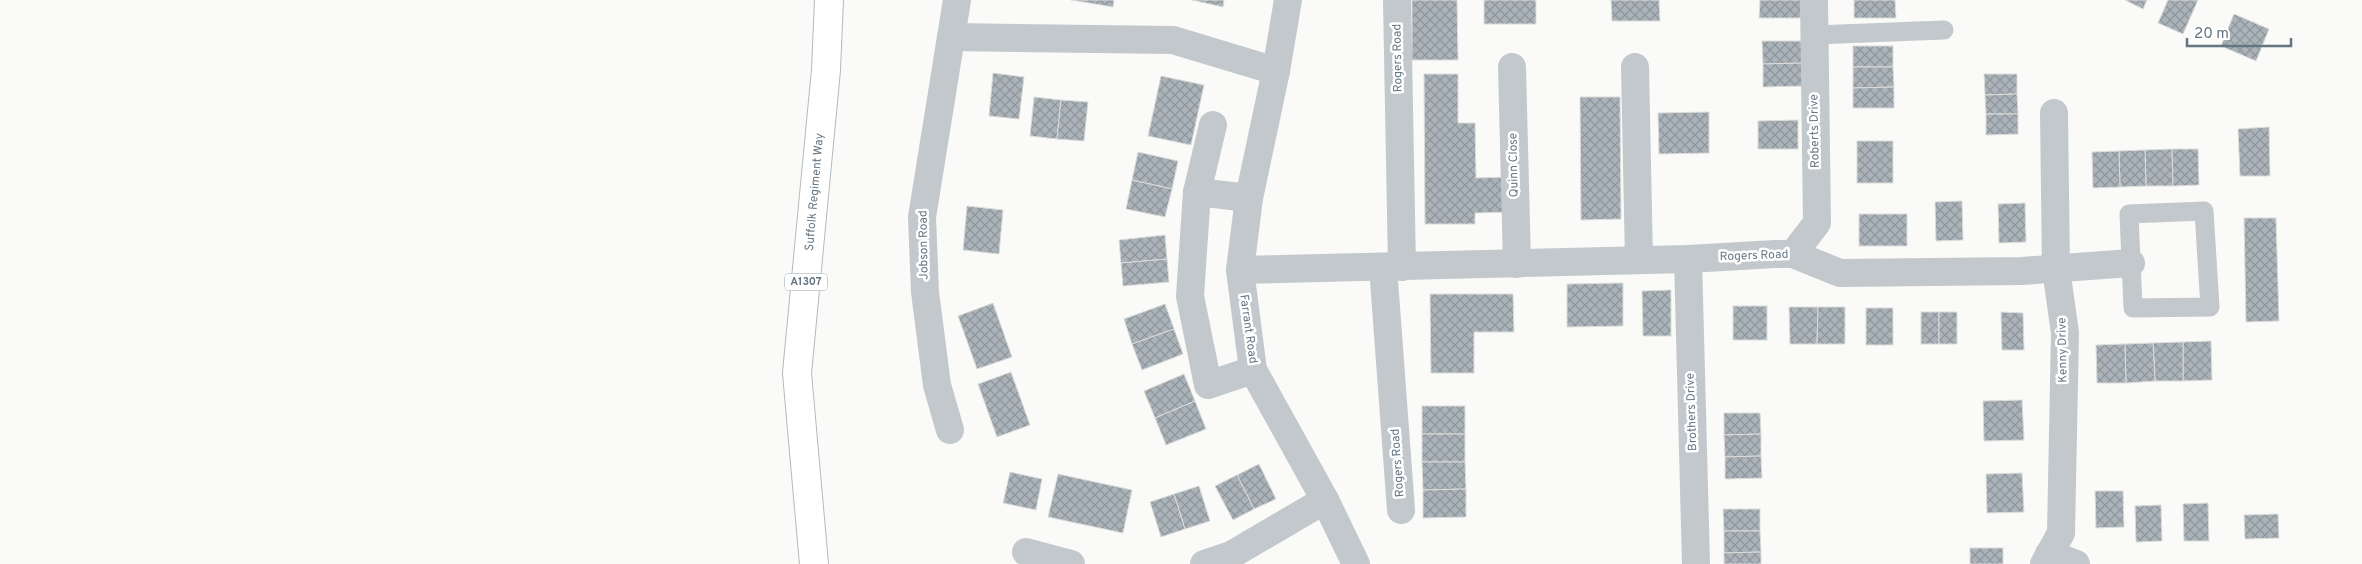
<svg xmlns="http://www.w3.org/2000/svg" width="2362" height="564" font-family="Overpass,sans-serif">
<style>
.building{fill:url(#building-cross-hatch);stroke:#dcdcda}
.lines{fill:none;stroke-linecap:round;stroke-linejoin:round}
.primary-casing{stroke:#b5babe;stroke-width:30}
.service{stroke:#c3c8cc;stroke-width:19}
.minor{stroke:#c3c8cc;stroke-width:28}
.primary{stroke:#fff;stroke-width:28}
.labels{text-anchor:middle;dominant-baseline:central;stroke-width:5;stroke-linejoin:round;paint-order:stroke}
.shield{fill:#fff;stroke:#939fa8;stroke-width:1}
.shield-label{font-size:11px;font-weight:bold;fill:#657683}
.street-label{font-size:12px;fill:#657683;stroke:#fff}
</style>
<defs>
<pattern id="building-cross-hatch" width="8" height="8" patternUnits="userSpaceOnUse" patternTransform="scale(1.25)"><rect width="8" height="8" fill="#aab3b9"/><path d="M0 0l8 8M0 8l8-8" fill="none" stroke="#8e969c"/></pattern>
</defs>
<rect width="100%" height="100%" fill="#fafaf8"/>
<g class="building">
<polygon points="1071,0 1114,0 1113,7"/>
<polygon points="1192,0 1224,0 1223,7"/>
<polygon points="1412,0 1457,0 1458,60 1412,60"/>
<rect x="1484" y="0" width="52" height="24"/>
<polygon points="1611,0 1659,0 1660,21 1612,21"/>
<polygon points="1760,0 1801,0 1801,18 1759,18"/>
<polygon points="1854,0 1895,0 1896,18 1854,18"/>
<polygon points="2125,0 2147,0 2143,9"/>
<polygon points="2168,0 2198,0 2183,34 2158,23"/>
<polygon points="2234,14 2269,29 2256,61 2221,46"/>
<polygon points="1762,41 1803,41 1804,63 1763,64"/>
<rect x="1853" y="46" width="40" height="21"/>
<polygon points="1804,63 1804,86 1763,87 1763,64"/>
<polygon points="1853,67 1893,67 1894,87 1853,88"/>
<polygon points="993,73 1024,77 1019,119 989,116"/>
<polygon points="1424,74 1458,74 1458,123 1475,123 1476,178 1507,177 1508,212 1475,213 1475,224 1425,224"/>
<polygon points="1984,74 2017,74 2017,94 1985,95"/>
<polygon points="1161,76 1204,85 1191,145 1148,136"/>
<polygon points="1894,87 1894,108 1853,108 1853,88"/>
<polygon points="2017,94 2018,114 1986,114 1985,95"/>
<polygon points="1034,97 1061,100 1057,139 1030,136"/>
<polygon points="1580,97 1620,97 1621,219 1581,220"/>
<polygon points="1061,100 1088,102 1084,141 1057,139"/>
<polygon points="1709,112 1709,153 1659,154 1658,113"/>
<polygon points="1986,114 2018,114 2018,134 1986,135"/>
<polygon points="1798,120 1798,149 1758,149 1758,121"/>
<polygon points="2269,127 2270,176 2240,176 2238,129"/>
<rect x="1857" y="141" width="36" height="42"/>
<polygon points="2172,149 2173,186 2146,186 2145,150"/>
<polygon points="2172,149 2198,149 2199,185 2173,186"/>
<polygon points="2145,150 2146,186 2120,187 2119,151"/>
<polygon points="2119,151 2120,187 2093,188 2092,152"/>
<polygon points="1138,152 1178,161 1172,189 1132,180"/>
<polygon points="1132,180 1172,189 1165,217 1126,209"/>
<polygon points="1962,201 1963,240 1936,241 1935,202"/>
<polygon points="2025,203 2026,242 1999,243 1998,204"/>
<polygon points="967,206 1003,210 999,254 963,250"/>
<rect x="1859" y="214" width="48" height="32"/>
<polygon points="2244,218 2276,218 2279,321 2246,322"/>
<polygon points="1165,235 1167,259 1121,263 1119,240"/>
<polygon points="1167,259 1169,282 1123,286 1121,263"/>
<polygon points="1623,283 1623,326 1567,327 1567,284"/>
<polygon points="1671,290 1671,336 1643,336 1642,291"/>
<polygon points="1430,294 1513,294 1514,332 1474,332 1474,373 1431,373"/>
<polygon points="993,303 1012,357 977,369 958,316"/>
<polygon points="1165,304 1174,329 1132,344 1124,319"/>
<rect x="1733" y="306" width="34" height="34"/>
<polygon points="1789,307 1818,307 1817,344 1790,344"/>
<polygon points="1818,307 1845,307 1845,344 1817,344"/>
<rect x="1866" y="308" width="27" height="37"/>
<rect x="1921" y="312" width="18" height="32"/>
<rect x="1939" y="312" width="18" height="32"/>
<polygon points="2001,312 2023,313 2024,350 2002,350"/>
<polygon points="1174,329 1183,354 1142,370 1132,344"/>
<polygon points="2211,341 2212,380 2183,381 2183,342"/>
<polygon points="2183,342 2183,381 2155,381 2153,343"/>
<polygon points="2153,343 2155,381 2126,383 2125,344"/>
<polygon points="2125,344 2126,383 2097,383 2096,345"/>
<polygon points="1011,372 1030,425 997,437 978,384"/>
<polygon points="1184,374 1195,401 1155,418 1144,391"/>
<polygon points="2022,400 2024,440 1984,441 1983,401"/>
<polygon points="1195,401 1206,429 1166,445 1155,418"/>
<rect x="1422" y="406" width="43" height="28"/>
<polygon points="1724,413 1760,413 1761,434 1724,435"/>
<rect x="1422" y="434" width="43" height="28"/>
<polygon points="1761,434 1761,456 1725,457 1724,435"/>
<polygon points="1761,456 1762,478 1725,479 1725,457"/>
<polygon points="1422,462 1465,462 1466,489 1423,490"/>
<polygon points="1259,464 1276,499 1254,509 1237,475"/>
<polygon points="1010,472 1042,479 1036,510 1003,503"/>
<polygon points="2022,473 2024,512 1987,513 1986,474"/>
<polygon points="1058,474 1132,490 1123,533 1048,517"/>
<polygon points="1237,475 1254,509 1233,520 1215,486"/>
<polygon points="1199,486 1210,521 1185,529 1174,494"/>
<polygon points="1466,489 1466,517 1423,518 1423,490"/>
<polygon points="2095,491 2123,491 2124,527 2096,528"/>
<polygon points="1174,494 1185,529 1161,537 1150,502"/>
<polygon points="2208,503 2209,541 2184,541 2183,504"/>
<polygon points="2161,505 2162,541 2136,542 2135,506"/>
<polygon points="1723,509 1760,509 1760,531 1724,531"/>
<polygon points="2278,514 2279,538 2245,539 2244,515"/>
<polygon points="1724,531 1760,531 1761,552 1724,553"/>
<rect x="1970" y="548" width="33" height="16"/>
<polygon points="1761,552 1761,564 1724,564 1724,553"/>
</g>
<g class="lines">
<defs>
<polyline id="primary" points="814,564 797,373 826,70 829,0"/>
</defs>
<use href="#primary" class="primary-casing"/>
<g class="service">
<polyline points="1814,35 1944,30"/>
<polygon points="2204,211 2210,307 2133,308 2129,214"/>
</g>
<g class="minor">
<polyline points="1288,0 1276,71 1249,198 1240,270 1253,370 1325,500 1356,564"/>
<polyline points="1397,0 1402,267"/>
<polyline points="951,37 1173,40 1276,71"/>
<polyline points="1512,67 1517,264"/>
<polyline points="1635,67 1639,260"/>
<polyline points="1213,125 1197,192 1190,296 1208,385 1253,370"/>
<polyline points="1197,192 1249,198"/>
<polyline points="1793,254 1817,223 1814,0"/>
<polyline points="1688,259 1696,564"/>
<polyline points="1383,267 1401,510"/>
<polyline points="1240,270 1688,259 1775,254 1793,254 1840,273 2022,271 2131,263"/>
<polyline points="950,430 937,385 925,292 922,217 957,0"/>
<polyline points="1026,552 1071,564"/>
<polyline points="2049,554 2076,564"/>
<polyline points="1204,564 1231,555 1325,500"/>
<polyline points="2044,564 2061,533 2065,333 2056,269 2054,113"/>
</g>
<use href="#primary" class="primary"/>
</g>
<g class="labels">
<rect class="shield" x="785" y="273.5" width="42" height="17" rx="4"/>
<g class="shield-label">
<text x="806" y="282">A1307</text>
</g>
<g class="street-label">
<text transform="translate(1398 58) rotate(-91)">Rogers Road</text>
<text transform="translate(1815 131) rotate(-91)">Roberts Drive</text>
<text transform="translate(1514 165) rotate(-91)">Quinn Close</text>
<text transform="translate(815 192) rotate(-85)">Suffolk Regiment Way</text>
<text transform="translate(924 245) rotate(-91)">Jobson Road</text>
<text transform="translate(1754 256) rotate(-2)">Rogers Road</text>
<text transform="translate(1248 329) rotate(82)">Farrant Road</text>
<text transform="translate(2063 350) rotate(-91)">Kenny Drive</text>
<text transform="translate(1692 412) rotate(-92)">Brothers Drive</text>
<text transform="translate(1398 463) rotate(-94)">Rogers Road</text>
</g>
</g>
<path d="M2187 38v8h104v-8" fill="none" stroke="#657683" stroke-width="2.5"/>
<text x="2194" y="38" font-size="15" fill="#657683" stroke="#ffffff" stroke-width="4" paint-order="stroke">20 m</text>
</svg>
